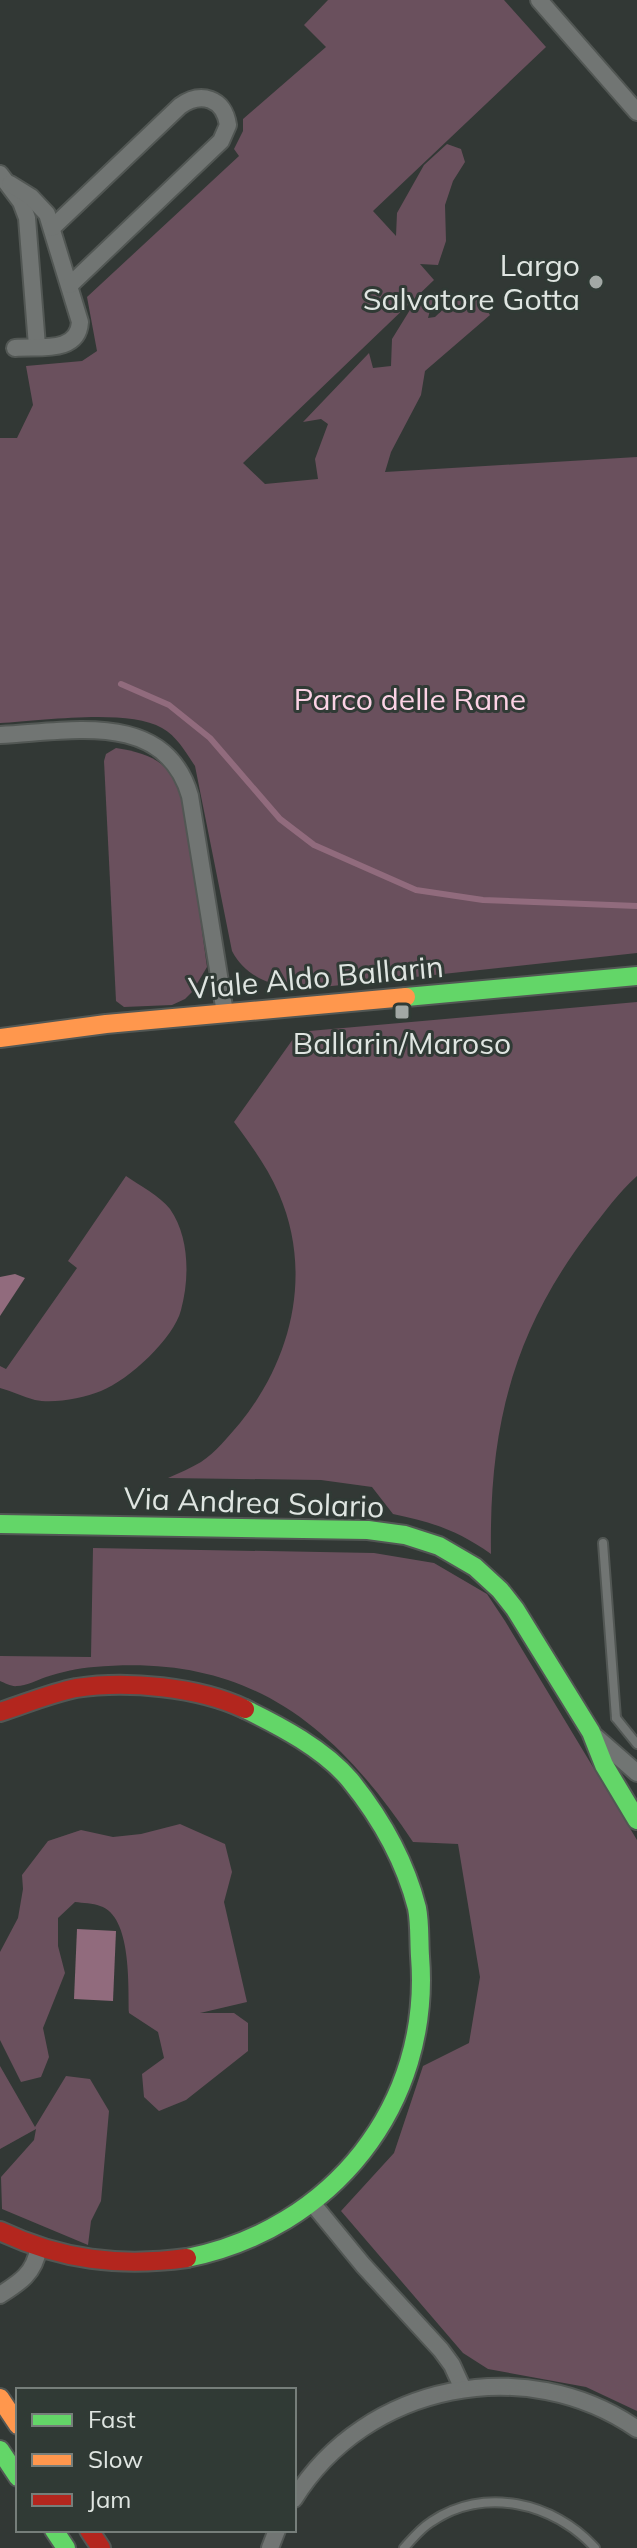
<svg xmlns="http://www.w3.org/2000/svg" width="637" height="2548" font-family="Mulish,sans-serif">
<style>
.green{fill:#6a505d}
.water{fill:#916b7d}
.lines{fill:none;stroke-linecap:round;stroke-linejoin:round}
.stream{stroke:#916b7d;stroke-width:6}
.lane-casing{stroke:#525754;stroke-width:12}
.street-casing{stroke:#525754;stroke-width:20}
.fast-casing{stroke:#525754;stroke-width:22}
.slow-casing{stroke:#525754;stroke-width:22}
.jam-casing{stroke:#525754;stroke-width:22}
.lane{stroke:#717573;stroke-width:8}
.street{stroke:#717573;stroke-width:16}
.fast{stroke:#63d668;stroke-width:18}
.slow{stroke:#ff974d;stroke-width:18}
.jam{stroke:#b3261e;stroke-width:18}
.poi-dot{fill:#a2a8a5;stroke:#303a35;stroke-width:3}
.labels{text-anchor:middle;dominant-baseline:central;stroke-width:6;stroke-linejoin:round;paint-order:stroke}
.poi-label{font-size:30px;fill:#dfe5e1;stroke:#303a35;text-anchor:end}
.park-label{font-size:30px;fill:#fcd2e5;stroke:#303a35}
.street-label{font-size:30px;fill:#dfe5e1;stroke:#303a35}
</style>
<rect width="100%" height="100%" fill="#323835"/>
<g class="green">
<path d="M328,0H504L546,47L373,211L396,236L397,213L424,165L447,144L461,149L465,162L453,181L445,205L446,241L438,265L420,264L434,280L243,463L265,484L318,479L315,459L328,424L321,419L303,422L369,353L373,368L391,366L392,339L413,305L435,292L428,318L435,317L452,301L480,300L490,315L425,371L421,395L391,452L385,472L637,457V953L295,990C268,984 245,976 232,951L195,766C186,753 177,736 162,728C127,708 42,721 0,723V438H17L33,405L26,366L82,361L97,351L87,297L239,156L234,149L243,131V119L326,47L304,25Z"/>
<path d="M116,748C153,754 170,762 184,800L207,967L192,992L185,999L172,1005L124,1007L116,1001L104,761L106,754Z"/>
<path d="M637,1002V1176C618,1193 604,1213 589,1232C512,1333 489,1429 491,1554C459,1531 432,1522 393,1514L372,1487L321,1480L168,1478C179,1473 191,1468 201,1462C216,1452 228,1437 240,1423C292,1359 313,1273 279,1194C268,1168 251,1145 234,1122L298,1032Z"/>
<path d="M126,1176C139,1185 160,1196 170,1209C189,1236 190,1277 181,1310C174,1338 129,1380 101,1391C83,1398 54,1404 35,1400C23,1397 12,1391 0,1388V1366L6,1369L77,1268L68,1261Z"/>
<path d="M93,1548L374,1553L434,1563L487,1594L505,1621L637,1840V2411L586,2387L488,2369L463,2353L341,2211L394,2153L423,2066L469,2043L480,1977L458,1844L413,1842C333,1722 246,1653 94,1667C79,1668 61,1672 46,1677C37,1680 26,1686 17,1686C12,1687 5,1683 0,1681V1656L91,1657Z"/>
<path d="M180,1824L225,1844L232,1872L224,1902L247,2002L200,2013H234L248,2023V2051L186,2100L159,2111L144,2097L142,2074L164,2058L158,2032L129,2013C128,1986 132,1916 100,1906C93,1903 83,1903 75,1902L58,1918V1946L65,1973L43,2028L49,2057L41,2077L21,2082L0,2040V1952L18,1918L23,1889L22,1875L48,1841L81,1830L113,1837L141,1834Z"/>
<polygon points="0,2066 35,2127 66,2076 90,2079 109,2111 101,2201 91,2221 88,2245 2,2209 1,2177 34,2140 36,2129 0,2149"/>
</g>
<g class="water">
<polygon points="15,1274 25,1278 0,1316 0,1277"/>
<polygon points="77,1929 116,1931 113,2001 74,1999"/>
</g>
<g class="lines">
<polyline class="stream" points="121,684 169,705 210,738 280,819 314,845 416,890 483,900 637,906"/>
<defs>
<g id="lane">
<polyline points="603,1543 616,1718"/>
<polyline points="616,1718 637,1744"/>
<path d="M404,2548C412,2539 420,2529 431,2522C483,2486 554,2502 595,2548"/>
</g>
<g id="street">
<polyline points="539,0 637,112"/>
<polyline points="0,174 21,202 27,218 37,346"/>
<path d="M10,184L31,197L47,214L80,322C78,354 39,346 15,348"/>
<path d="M52,228L180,106C201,91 224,98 228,125L221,141L70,285"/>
<path d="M0,735C69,732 165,709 190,796L225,1013"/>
<polyline points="596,1737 637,1773"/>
<polyline points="313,2204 363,2265 441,2350 452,2365 463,2389"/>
<path d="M0,2295C19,2283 35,2273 38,2249"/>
<path d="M294,2499C366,2383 526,2352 637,2429"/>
<polyline points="270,2548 277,2530"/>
</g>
<g id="fast">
<polyline points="406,997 637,976"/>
<polyline points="0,1524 368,1530 405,1535 439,1546 475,1567 500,1590 515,1609 591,1732 604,1765 637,1820"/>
<path d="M187,2258C332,2229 432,2105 420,1956C419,1941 420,1923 417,1908C405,1861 380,1817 350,1780C324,1749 280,1726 245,1709"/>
<polyline points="0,2450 18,2477"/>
<polyline points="54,2530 66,2548"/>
</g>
<g id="slow">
<polyline points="0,1038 106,1024 406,997"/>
<polyline points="0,2398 18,2425"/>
</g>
<g id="jam">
<path d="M0,1712C25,1704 51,1693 76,1688C127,1680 199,1687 245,1709"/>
<path d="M0,2231C61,2260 120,2267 187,2258"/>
<polyline points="89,2530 101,2548"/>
</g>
</defs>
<use href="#lane" class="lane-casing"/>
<use href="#street" class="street-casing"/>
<use href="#fast" class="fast-casing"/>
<use href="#slow" class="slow-casing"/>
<use href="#jam" class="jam-casing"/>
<use href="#lane" class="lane"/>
<use href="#street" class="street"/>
<use href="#fast" class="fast"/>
<use href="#slow" class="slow"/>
<use href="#jam" class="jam"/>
</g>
<g class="poi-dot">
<circle cx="596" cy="282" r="8"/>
<rect x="394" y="1004" width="16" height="16" rx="4"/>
</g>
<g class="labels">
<g class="poi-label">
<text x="580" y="265">Largo<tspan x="580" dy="34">Salvatore Gotta</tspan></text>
<text x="402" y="1043" text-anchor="middle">Ballarin/Maroso</text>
</g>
<g class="park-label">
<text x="410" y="699">Parco delle Rane</text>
</g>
<g class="street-label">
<text transform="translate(316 977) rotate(-5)">Viale Aldo Ballarin</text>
<text transform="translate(254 1502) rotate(2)">Via Andrea Solario</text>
</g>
</g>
<rect x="16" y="2388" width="280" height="144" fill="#303a35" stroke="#767e7a" stroke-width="2"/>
<rect x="32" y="2414" width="40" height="12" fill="#63d668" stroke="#767e7a" stroke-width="2"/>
<text x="88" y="2428" font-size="24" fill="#dfe5e1">Fast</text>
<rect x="32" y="2454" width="40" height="12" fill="#ff974d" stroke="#767e7a" stroke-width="2"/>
<text x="88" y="2468" font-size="24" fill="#dfe5e1">Slow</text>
<rect x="32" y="2494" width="40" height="12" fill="#b3261e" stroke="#767e7a" stroke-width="2"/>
<text x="88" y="2508" font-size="24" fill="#dfe5e1">Jam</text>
</svg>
